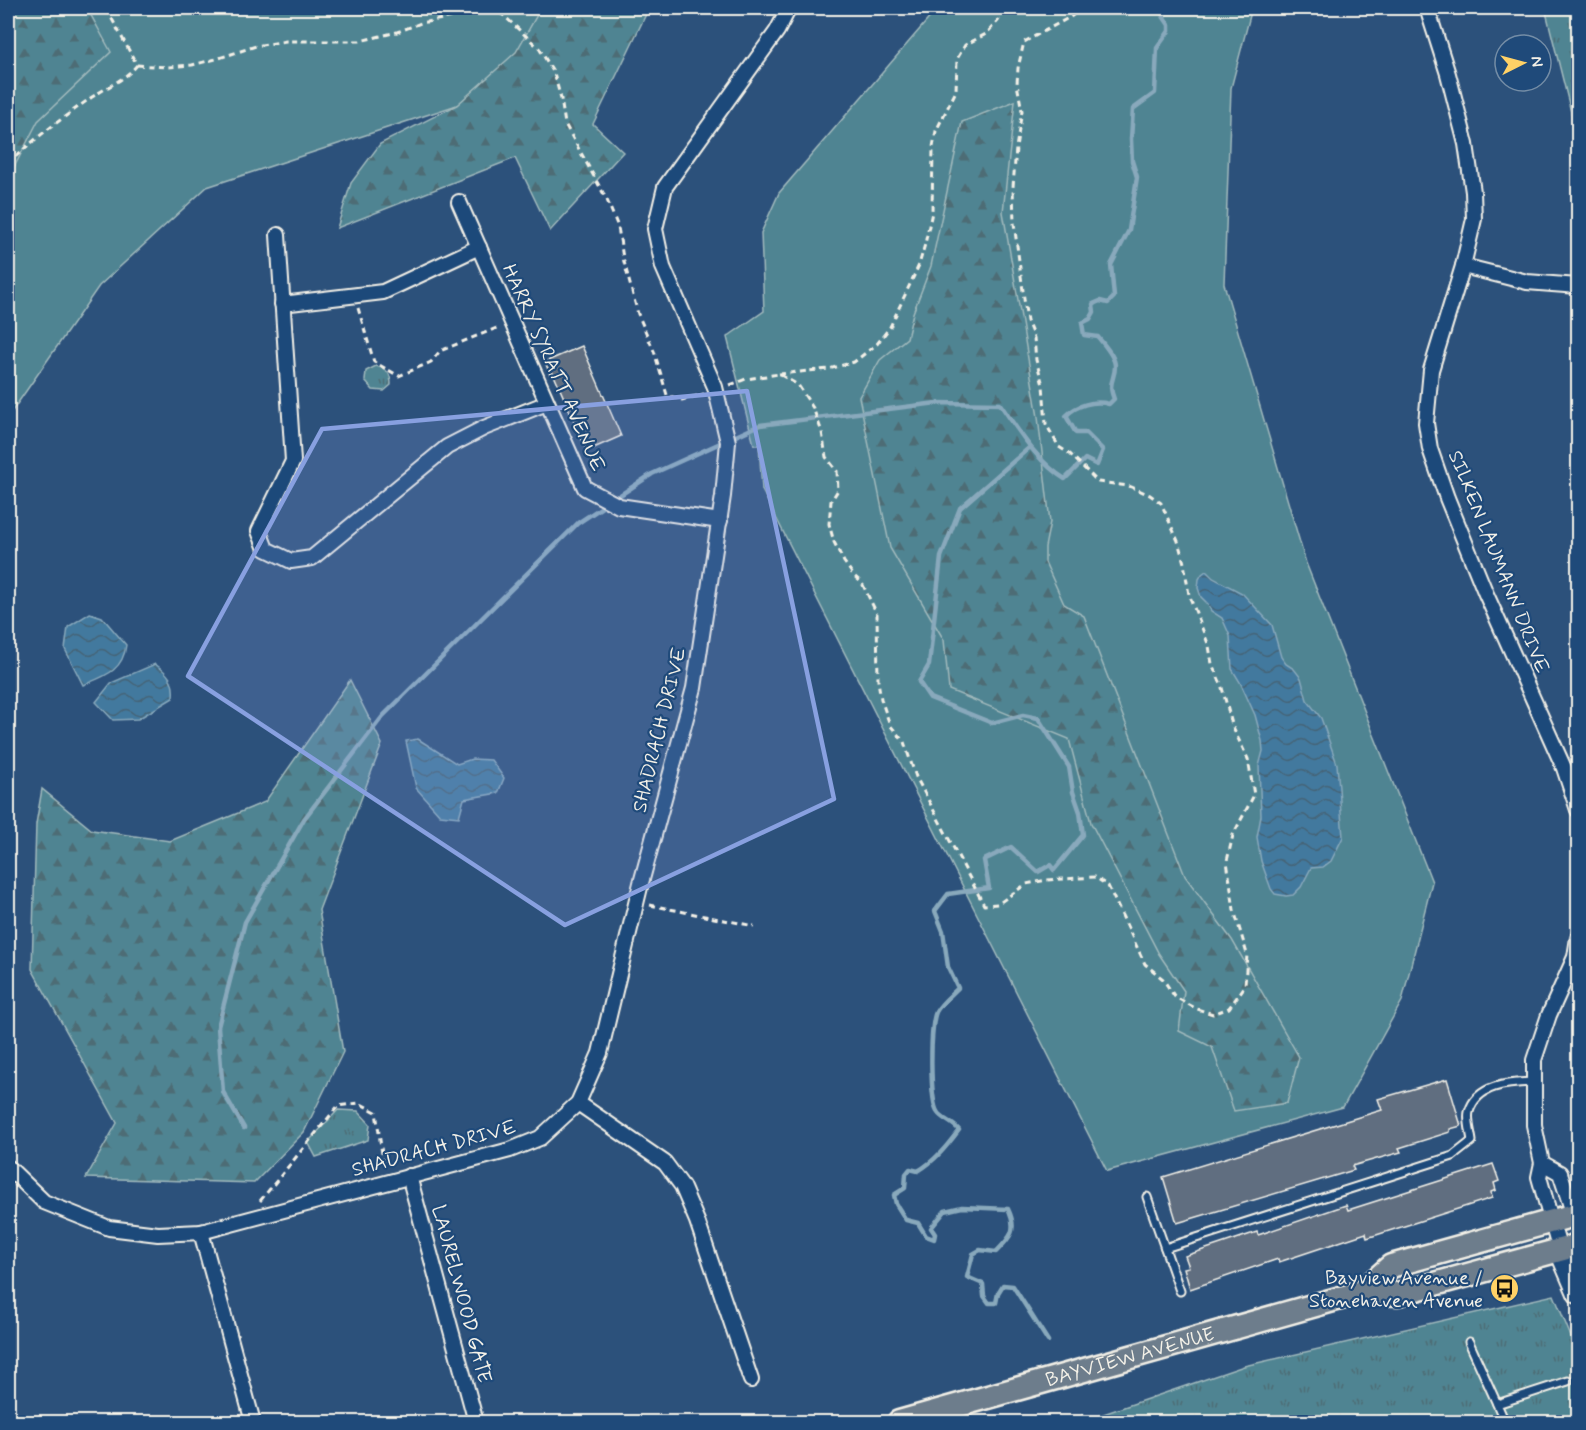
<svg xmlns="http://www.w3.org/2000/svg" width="1586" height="1430" font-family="Mynerve,sans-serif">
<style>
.grass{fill:#4f8492;stroke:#a2babd;stroke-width:1.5}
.forest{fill:url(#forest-firs);stroke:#a2babd;stroke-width:1.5}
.park{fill:url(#park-tufts);stroke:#a2babd;stroke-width:1.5}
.water{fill:url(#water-waves);stroke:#89a9bc;stroke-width:1.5}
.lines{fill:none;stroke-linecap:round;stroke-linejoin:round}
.stream{stroke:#89a9bc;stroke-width:4.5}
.building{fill:#606e80;stroke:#f4f1e8;stroke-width:1.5}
.lane-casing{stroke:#f4f1e8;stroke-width:11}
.street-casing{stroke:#f4f1e8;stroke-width:18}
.secondary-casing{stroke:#f4f1e8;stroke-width:24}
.primary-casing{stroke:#f4f1e8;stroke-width:27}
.path{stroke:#f4f1e8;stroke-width:3;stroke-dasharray:6 4.5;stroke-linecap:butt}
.lane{stroke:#1f4a7a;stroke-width:7}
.street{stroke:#1f4a7a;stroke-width:14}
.secondary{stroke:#1f4a7a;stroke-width:20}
.primary{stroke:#6d7d8c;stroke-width:22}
.marked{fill:#88a0e0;fill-opacity:0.2;stroke:#88a0e0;stroke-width:4.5;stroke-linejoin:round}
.labels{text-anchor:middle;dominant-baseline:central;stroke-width:4.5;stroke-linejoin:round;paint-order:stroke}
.street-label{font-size:20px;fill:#f4f1e8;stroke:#1f4a7a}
.poi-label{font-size:20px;fill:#f4f1e8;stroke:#1f4a7a;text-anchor:end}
</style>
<defs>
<pattern id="forest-firs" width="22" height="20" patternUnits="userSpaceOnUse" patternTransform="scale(1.5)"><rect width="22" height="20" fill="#4f8492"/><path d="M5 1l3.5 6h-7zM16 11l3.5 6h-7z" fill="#4d6c74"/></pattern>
<pattern id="park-tufts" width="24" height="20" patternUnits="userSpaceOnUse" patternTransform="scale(1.5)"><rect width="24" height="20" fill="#4f8492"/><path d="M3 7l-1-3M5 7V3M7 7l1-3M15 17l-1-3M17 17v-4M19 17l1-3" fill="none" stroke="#4d6c74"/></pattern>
<pattern id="water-waves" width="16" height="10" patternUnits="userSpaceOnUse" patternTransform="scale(1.5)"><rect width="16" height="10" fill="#42799e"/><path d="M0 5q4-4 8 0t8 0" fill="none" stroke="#456376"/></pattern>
</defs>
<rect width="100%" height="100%" fill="#2c517b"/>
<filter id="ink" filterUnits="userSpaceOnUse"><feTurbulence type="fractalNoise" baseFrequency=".0167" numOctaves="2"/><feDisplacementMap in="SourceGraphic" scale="12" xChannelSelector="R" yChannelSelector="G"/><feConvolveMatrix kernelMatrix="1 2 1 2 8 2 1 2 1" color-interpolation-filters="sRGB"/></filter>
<g filter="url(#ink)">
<g class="grass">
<polygon points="8,8 541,8 517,52 457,105 207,187 99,286 8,417"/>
<polygon points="938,8 1252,8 1231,88 1224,284 1306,563 1432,882 1402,1001 1343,1107 1107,1171 762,490 759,445 754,445 727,337 764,311 761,233 779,193"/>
</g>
<g class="forest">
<polygon points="8,8 87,8 111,52 38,121 8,179"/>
<polygon points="541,8 649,8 593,124 623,152 550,231 515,158 337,228 351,183 380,144 457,105 516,52"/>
<polygon points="1015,101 1003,212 1038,417 1050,522 1045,547 1045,562 1064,604 1084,616 1185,876 1232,940 1299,1057 1287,1103 1234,1111 1212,1047 1179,1031 1184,991 1159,954 1091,823 1069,739 949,690 944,640 890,548 859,397 880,360 907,338 913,313 931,266 962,122"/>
<polygon points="350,680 382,744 319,910 343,1052 304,1132 254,1183 86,1178 117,1123 32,969 36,824 42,789 92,830 170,841 265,802"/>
</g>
<g class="park">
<polygon points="1545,8 1578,8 1578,140"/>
<path d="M376,366C387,369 391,373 391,385L384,391L373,390L365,381L366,371Z"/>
<polygon points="338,1110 358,1111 370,1124 368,1140 316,1157 308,1142"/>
<polygon points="1554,1295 1578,1354 1578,1422 1080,1422 1244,1366"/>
</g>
<g class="water">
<polygon points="1206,571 1213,578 1242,593 1272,625 1281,657 1286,664 1294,669 1301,678 1307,700 1321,718 1337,764 1343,837 1331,861 1323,867 1311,868 1301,887 1293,895 1286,896 1275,894 1271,889 1261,861 1257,837 1261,816 1259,766 1263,751 1262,741 1255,715 1240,682 1232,669 1230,636 1222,618 1211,611 1207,603 1201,597 1198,588 1199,579 1202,574"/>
<path d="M90,613L102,617L126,645C123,671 105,676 83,685L65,649L68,627Z"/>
<path d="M155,664C168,673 175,681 173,698L138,719L113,720L96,702L111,683Z"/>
<polygon points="418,739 457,764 472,759 491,760 504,778 498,793 464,799 459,817 440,815 416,788 406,741"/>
</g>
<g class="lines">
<g class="stream">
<path d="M1030,447L960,508L941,557L929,665L919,682L930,698L992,723L1023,715L1038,718L1069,767L1073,792L1080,812L1083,835L1054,870L1050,865L1038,872L1011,847L984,860L989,888L948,894L935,911L943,931L948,967L958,988C951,995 940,1004 936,1012C930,1025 929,1103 938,1113C942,1119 952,1122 959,1130C947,1146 935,1161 918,1171L910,1169L906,1174L905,1188L894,1195L896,1204L906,1220L918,1223L926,1236L934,1239L935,1234L931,1228L945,1211L962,1207L1008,1209C1018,1230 1011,1237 996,1252L980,1250L973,1254L967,1277L983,1284L984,1296L989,1303H996L998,1293L1003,1285L1013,1286L1048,1341"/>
<path d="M244,1128L223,1092L218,1027L245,922L304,819L383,716L578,523L652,474L760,425L937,403L1000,404C1019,431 1037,462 1065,479L1085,459L1097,465L1103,450L1086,433H1076L1066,416C1076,405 1094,400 1109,404L1114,399C1107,382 1115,380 1115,366C1115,356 1104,345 1098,337L1084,335L1082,323L1090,319L1094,312L1093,304L1100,301L1108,303L1114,297L1111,265L1129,230L1137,177L1132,161L1131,139L1133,109L1155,93L1157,48L1169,31V25L1163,16L1162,8"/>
<polyline points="1083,1416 1085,1422"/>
</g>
</g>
<g class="building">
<polygon points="582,346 621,436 587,451 553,373 550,374 545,362"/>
<polygon points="1447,1079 1461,1126 1450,1129 1450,1132 1399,1148 1401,1152 1352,1166 1354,1170 1177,1223 1163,1177 1382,1110 1378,1099"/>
<polygon points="1493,1164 1499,1181 1494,1183 1496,1190 1491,1192 1492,1198 1367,1238 1366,1233 1279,1262 1278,1259 1190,1289 1184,1268 1189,1267 1185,1256 1257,1232 1258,1235 1346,1205 1348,1210"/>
</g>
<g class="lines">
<defs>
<g id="lane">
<polyline points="1147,1197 1180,1291"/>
<path d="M1165,1248L1453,1156L1472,1141C1471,1133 1467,1120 1469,1112C1477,1084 1509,1083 1533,1082"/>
<polyline points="1469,1342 1497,1404"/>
<polyline points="1505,1422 1497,1404 1568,1381"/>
<polyline points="1568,1422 1578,1418"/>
</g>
<g id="street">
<polyline points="1427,8 1448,74 1466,144 1473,192 1474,219 1463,266 1431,370 1426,423 1430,449 1447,498 1486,594 1564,768 1578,810"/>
<polyline points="459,202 585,488 619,506 720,521"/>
<polyline points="278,235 293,461 259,531 266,549 291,561 312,558 447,447 484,428 547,403"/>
<polyline points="1463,266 1527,282 1578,286"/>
<polyline points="282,304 383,292 479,247"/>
<polyline points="578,1103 665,1163 682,1186 697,1221 751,1380"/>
<polyline points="1542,1163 1560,1173 1578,1227"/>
<polyline points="8,1167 44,1202 109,1228 158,1234 201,1232 510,1150 540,1138 578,1103 600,1053 641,883 694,688 723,496 728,442 715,387 663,267 655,229 665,187 777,31 789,8"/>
<polyline points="409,1176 476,1422"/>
<polyline points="201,1232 253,1422"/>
<polyline points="1560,1251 1539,1177 1542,1163 1534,1125 1534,1060 1549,1015 1575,957 1578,938"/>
</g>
<polyline id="secondary" points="1560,1251 1578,1293"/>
<g id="primary">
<polyline points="1362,1292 1391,1266 1578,1214"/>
<path id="s1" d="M899,1422L1362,1292L1398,1294L1578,1245"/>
</g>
</defs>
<use href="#lane" class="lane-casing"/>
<use href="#street" class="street-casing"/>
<use href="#secondary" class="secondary-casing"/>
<use href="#primary" class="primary-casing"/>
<g class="path">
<polyline points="490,8 503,15 539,48 554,73 561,99 565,124 607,200 618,227 623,258 638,314 654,351 667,395 682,400 704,394"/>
<polyline points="137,65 167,67 192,65 216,59 256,46 286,41 360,41 397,32 421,23 458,16 489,8"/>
<path d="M8,164C33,139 63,118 92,97C107,87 126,79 137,65L106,8"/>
<polyline points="358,308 374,362 399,376 431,362 440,351 499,327"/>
<polyline points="779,374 829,369 854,362 877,344 890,327 919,265 925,244 932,212 933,147 936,131 956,91 957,59 965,45 986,34 998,21 1005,8"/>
<polyline points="730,385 746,379 779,374 798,385 813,408 822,432 826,457 837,471 838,490 831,501 829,524 834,542 844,562 854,576 862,583 877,614 878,681 881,699 890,725 904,742 916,777 984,905 998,904 1026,884 1047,880 1095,877 1108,886 1145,964 1163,979 1175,997 1197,1009 1213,1014 1229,1008 1245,986 1247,954 1234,910 1227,861 1233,835 1254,795 1248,759 1233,728 1221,684 1212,664 1209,646 1189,595 1184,563 1178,541 1161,503 1150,495 1129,486 1098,482 1070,454 1059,447 1046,424 1043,385 1036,360 1034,338 1027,321 1014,223 1013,187 1016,148 1022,111 1017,84 1018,68 1024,42 1072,16 1079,8"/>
<polyline points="650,905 754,926"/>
<polyline points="260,1201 338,1106 359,1103 376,1112 384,1168"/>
</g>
<use href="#lane" class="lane"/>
<use href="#street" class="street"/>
<use href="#secondary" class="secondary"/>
<use href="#primary" class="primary"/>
</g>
</g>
<path class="marked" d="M747,391L834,799L565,925L188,676L322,429Z"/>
<defs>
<symbol id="bus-disc" viewBox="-11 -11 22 22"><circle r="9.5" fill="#ffd166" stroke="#1f4a7a"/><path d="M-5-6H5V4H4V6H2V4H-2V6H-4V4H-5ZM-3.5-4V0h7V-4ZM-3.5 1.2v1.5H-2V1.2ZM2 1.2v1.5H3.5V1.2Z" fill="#111"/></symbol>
</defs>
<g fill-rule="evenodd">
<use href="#bus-disc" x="1488" y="1272" width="33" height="33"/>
</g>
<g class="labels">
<g class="street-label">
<text transform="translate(553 368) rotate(66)">HARRY SYRATT AVENUE</text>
<text transform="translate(1498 562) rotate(68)">SILKEN LAUMANN DRIVE</text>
<text transform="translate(660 730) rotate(-76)">SHADRACH DRIVE</text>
<text transform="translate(434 1149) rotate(-15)">SHADRACH DRIVE</text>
<text transform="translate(461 1294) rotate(75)">LAURELWOOD GATE</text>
<text stroke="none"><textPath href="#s1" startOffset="240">BAYVIEW AVENUE</textPath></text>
</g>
<g class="poi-label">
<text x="1483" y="1278">Bayview Avenue /<tspan x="1483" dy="23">Stonehaven Avenue</tspan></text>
</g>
</g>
<rect width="1586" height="1430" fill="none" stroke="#1f4a7a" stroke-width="30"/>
<rect x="15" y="15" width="1556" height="1400" fill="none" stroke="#f4f1e8" stroke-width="2" filter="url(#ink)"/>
<g transform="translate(1523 63) rotate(84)"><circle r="28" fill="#1f4a7a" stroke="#748da6" stroke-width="1.5"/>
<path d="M0-4.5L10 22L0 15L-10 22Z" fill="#ffd166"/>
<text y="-9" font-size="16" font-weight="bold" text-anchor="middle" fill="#f4f1e8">N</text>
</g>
</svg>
